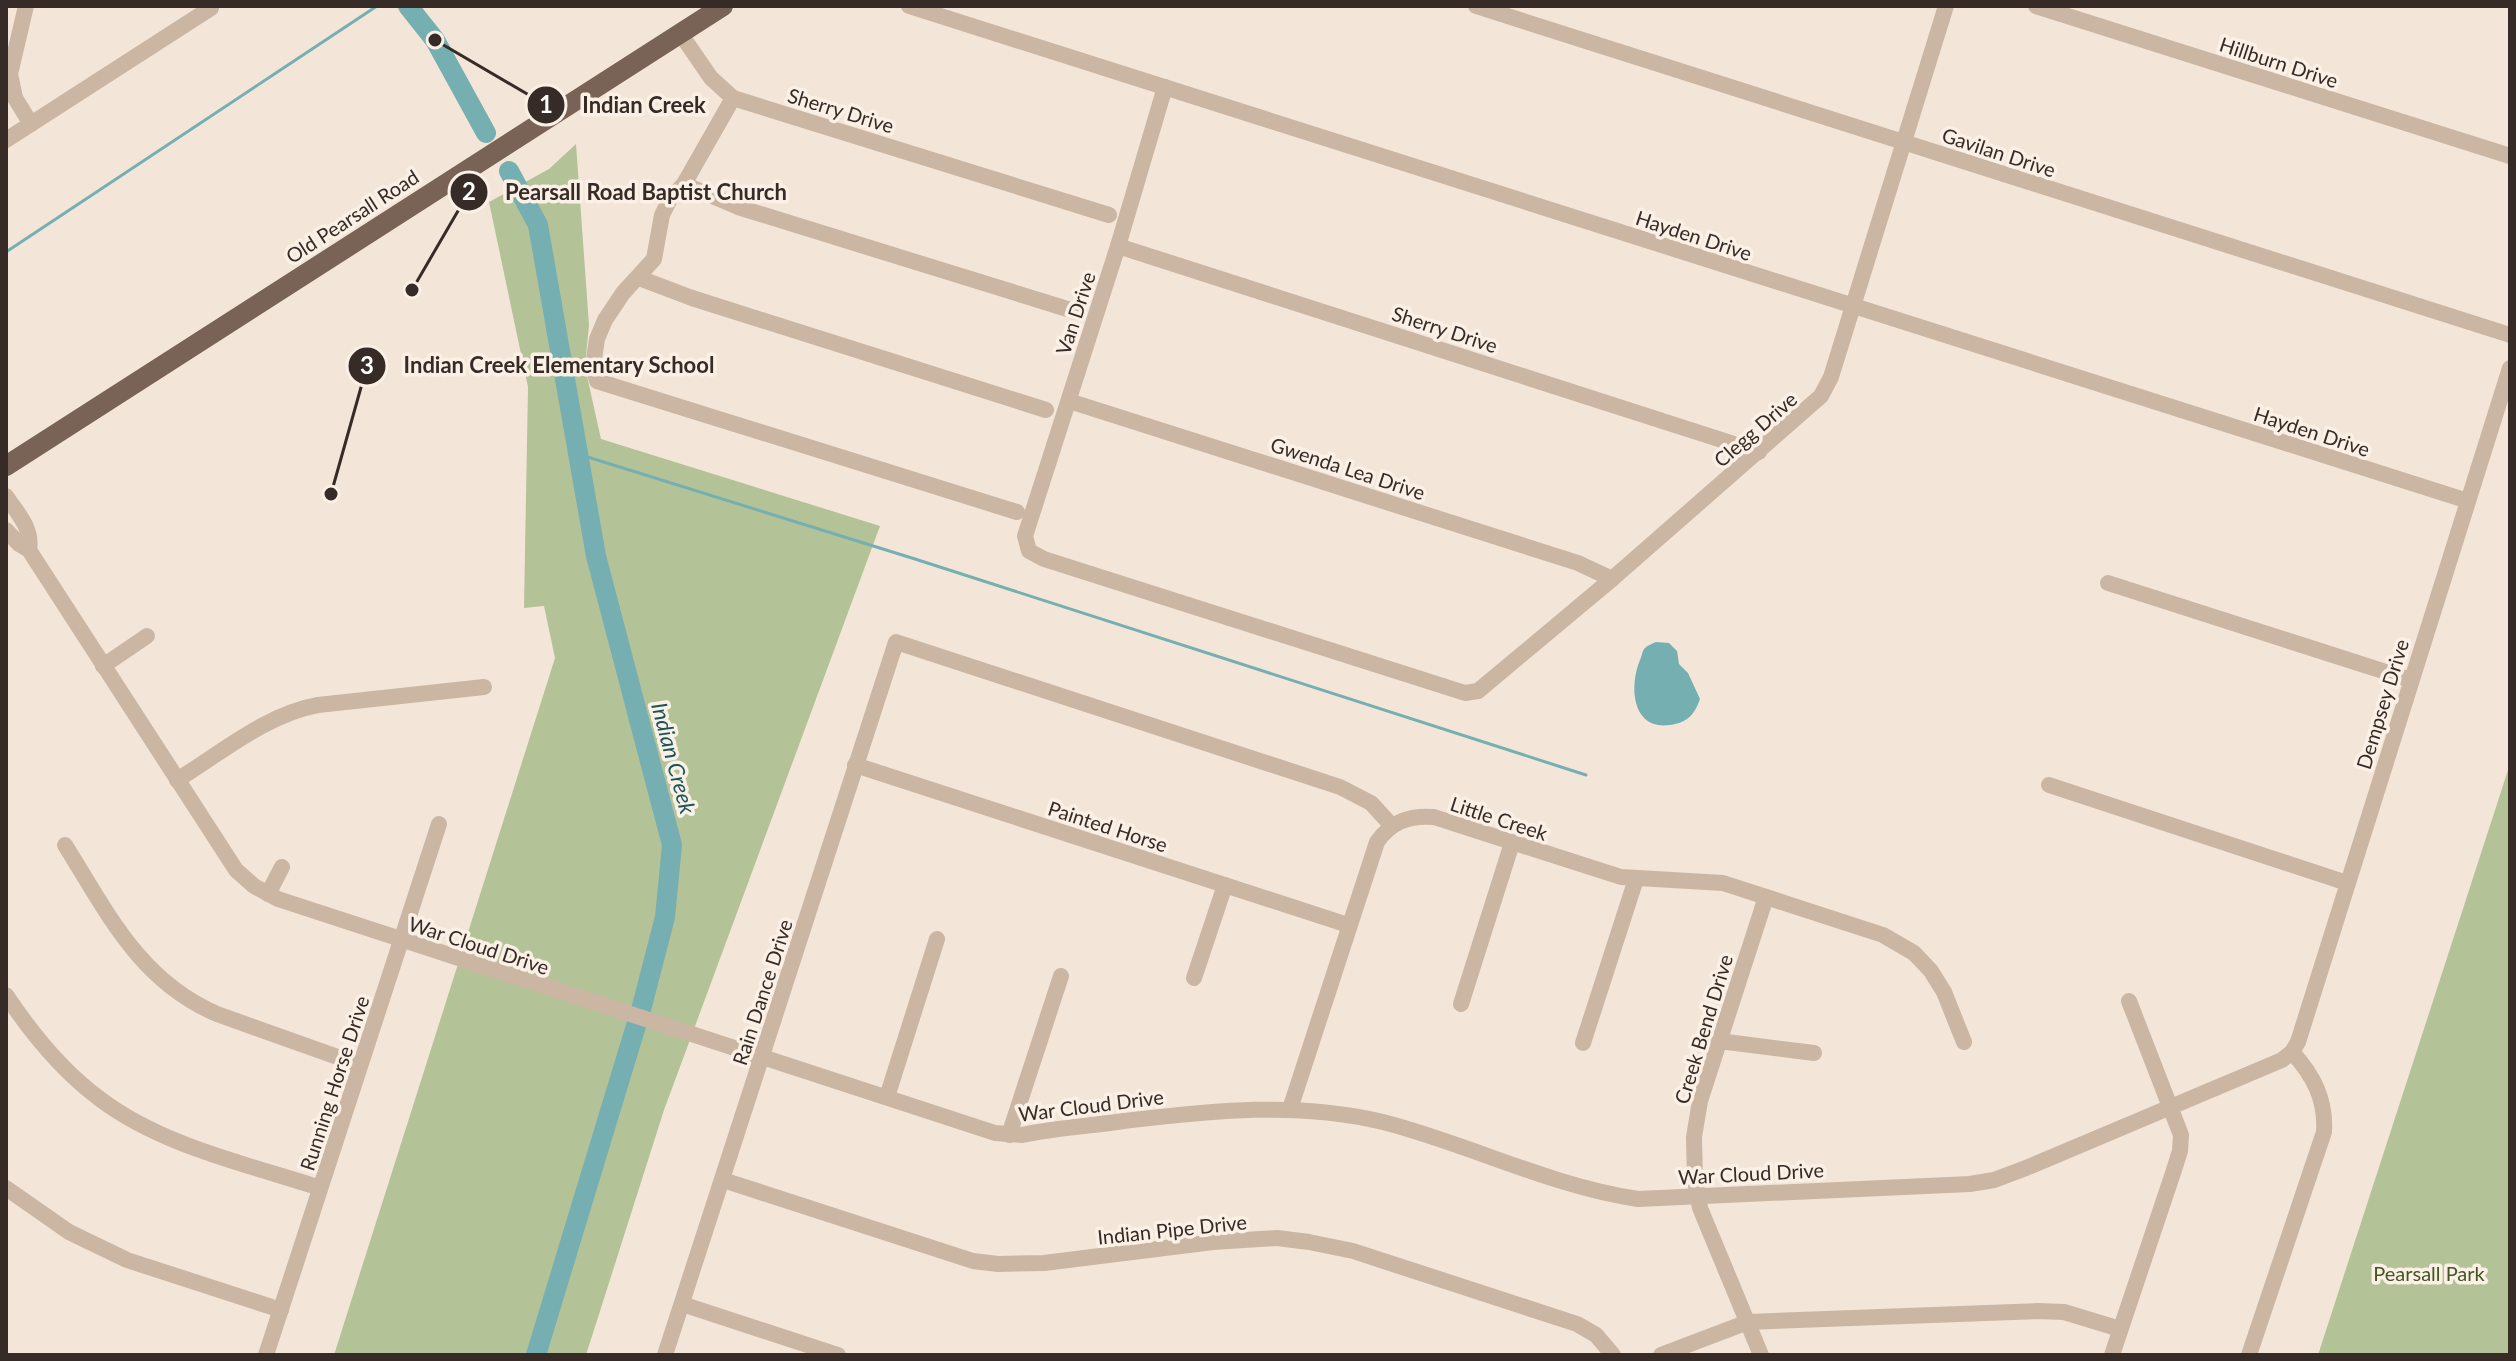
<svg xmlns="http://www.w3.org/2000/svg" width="2516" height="1361" font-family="Lato,sans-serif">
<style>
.green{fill:#b4c298}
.water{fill:#76afb1}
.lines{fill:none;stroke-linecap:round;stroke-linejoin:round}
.stream{stroke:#76afb1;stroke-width:3}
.river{stroke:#76afb1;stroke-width:20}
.minor{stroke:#cbb6a4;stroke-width:16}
.major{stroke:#796256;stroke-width:20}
.labels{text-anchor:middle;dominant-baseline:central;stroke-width:7;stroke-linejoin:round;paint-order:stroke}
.street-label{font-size:20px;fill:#362b26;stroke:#faf0e5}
.park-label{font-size:20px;fill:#455528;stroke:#faf0e5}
.water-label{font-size:22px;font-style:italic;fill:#195559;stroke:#faf0e5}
.leader{fill:none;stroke:#362b26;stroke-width:3}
.callout-dot{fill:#362b26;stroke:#faf0e5;stroke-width:3}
.mark-label{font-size:24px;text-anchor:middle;font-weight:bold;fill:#fff}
.callout-label{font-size:22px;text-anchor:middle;font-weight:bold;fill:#362b26;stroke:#faf0e5;stroke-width:7;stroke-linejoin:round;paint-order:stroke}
</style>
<rect width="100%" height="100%" fill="#f3e6d8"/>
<g class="green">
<polygon points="576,144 589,325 585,367 601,439 880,526 664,1110 586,1355 334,1355 555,658 544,606 524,608 528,387 489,202 549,169"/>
<polygon points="2510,764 2510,1355 2318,1355"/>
</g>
<path class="water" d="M1656,642L1669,643L1677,651L1679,664L1688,673L1700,699C1695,713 1689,721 1675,724C1633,734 1628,689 1640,660C1642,656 1642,651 1645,648C1648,645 1652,644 1656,642Z"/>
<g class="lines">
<g class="stream">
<polyline points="6,252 377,6"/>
<polyline points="578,454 915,559 1586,775"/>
</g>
<g class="river">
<polyline points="408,6 435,40 486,133"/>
<polyline points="509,171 538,225 596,556 672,845 665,917 642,1006 536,1355"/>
</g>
<g class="minor">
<polyline points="26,6 10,74 15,98 31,124"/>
<polyline points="909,6 2468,501"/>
<polyline points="1476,6 2510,335"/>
<polyline points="2036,6 2510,156"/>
<polyline points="680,33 711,78 733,98 1109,215"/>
<polyline points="1165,87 1118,246 1025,536 1029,551 1044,559 1465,693 1478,691 1612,579 1821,396 1831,377 1946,6"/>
<polyline points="733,98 684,184 670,199 662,215 654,259 623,293 605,320 597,339 593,366 597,381 1017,512"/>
<polyline points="6,140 211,8"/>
<polyline points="684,184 738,207 1077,312"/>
<polyline points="1118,246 1759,452"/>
<polyline points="639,278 692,298 1046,410"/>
<polyline points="1069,401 1578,563 1612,579"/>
<path d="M6,496C17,513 33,528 29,550"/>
<path d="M6,530L19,544L29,550L236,870L254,886L278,899L995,1133L1022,1135C1055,1128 1090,1126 1124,1121C1211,1111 1297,1101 1383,1122C1469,1144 1550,1186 1638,1199L1970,1184L1994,1180L2026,1168L2282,1060L2292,1052L2298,1042L2510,368"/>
<polyline points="2108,583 2411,680"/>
<polyline points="103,666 147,636"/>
<polyline points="855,765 1348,925"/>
<path d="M177,780C221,753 267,714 318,705L484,687"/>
<polyline points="2049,785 2347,883"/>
<path d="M65,845C108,914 140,981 217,1014L360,1065"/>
<polyline points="268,894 282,867"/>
<polyline points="1194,978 1225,885"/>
<path d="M6,995C32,1034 62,1071 100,1099C162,1146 247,1164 320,1188"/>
<polyline points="1461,1004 1512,843"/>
<polyline points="1719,1041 1814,1053"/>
<polyline points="1583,1043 1636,879"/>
<polyline points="887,1097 937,939"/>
<path d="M1290,1109L1377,842C1391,822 1409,815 1434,817L1621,877L1723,883L1883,935L1914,953L1931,971L1944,992L1964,1042"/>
<polyline points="1009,1135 1061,976"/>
<polyline points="723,1180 973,1261 998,1264 1044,1263 1213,1242 1277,1238 1309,1242 1353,1251 1577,1324 1596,1335 1613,1355"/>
<polyline points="6,1188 69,1232 127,1260 281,1310"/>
<polyline points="682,1304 838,1355"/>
<polyline points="266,1355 439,824"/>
<polyline points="665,1355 896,642 1340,787 1371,803 1392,826"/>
<polyline points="1661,1355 1748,1322 2038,1311 2064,1312 2120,1329"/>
<polyline points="1761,1355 1700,1208 1695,1180 1694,1137 1700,1101 1766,897"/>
<polyline points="2112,1355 2173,1173 2180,1151 2181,1135 2129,1001"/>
<path d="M2249,1355L2324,1132C2326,1100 2314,1076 2292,1052"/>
</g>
<polyline class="major" points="6,466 723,6"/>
</g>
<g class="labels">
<g class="street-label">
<text transform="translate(2279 62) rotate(18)">Hillburn Drive</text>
<text transform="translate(841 110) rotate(17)">Sherry Drive</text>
<text transform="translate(1999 152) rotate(18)">Gavilan Drive</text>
<text transform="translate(352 216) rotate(-33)">Old Pearsall Road</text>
<text transform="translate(1694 235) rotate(18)">Hayden Drive</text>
<text transform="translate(1075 313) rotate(-72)">Van Drive</text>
<text transform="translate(1445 329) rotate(18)">Sherry Drive</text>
<text transform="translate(1755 429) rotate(-41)">Clegg Drive</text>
<text transform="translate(2312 431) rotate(18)">Hayden Drive</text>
<text transform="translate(1348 468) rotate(18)">Gwenda Lea Drive</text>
<text transform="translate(2382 704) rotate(-73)">Dempsey Drive</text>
<text transform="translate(1499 818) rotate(18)">Little Creek</text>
<text transform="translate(1108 826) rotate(18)">Painted Horse</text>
<text transform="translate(479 945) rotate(18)">War Cloud Drive</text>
<text transform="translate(762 992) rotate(-72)">Rain Dance Drive</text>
<text transform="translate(1703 1029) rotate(-73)">Creek Bend Drive</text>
<text transform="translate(334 1083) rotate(-72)">Running Horse Drive</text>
<text transform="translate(1091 1105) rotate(-7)">War Cloud Drive</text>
<text transform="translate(1751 1173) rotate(-3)">War Cloud Drive</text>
<text transform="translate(1172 1229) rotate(-6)">Indian Pipe Drive</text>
</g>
<g class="park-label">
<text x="2429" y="1273">Pearsall Park</text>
</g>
<g class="water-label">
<text transform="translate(674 758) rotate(75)">Indian Creek</text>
</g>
</g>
<path class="leader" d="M435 40L546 105M412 290L469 192M331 494L367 366"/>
<g class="callout-dot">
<circle cx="435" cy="40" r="8"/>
<circle cx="412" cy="290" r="8"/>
<circle cx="331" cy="494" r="8"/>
<circle cx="546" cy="105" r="20"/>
<circle cx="469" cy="192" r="20"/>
<circle cx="367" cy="366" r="20"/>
</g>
<g class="mark-label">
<text x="546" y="113">1</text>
<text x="469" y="200">2</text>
<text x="367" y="374">3</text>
</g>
<g class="callout-label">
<text x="644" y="113">Indian Creek</text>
<text x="646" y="200">Pearsall Road Baptist Church</text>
<text x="559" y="373">Indian Creek Elementary School</text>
</g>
<rect width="2516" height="1361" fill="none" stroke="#362b26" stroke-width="16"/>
</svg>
